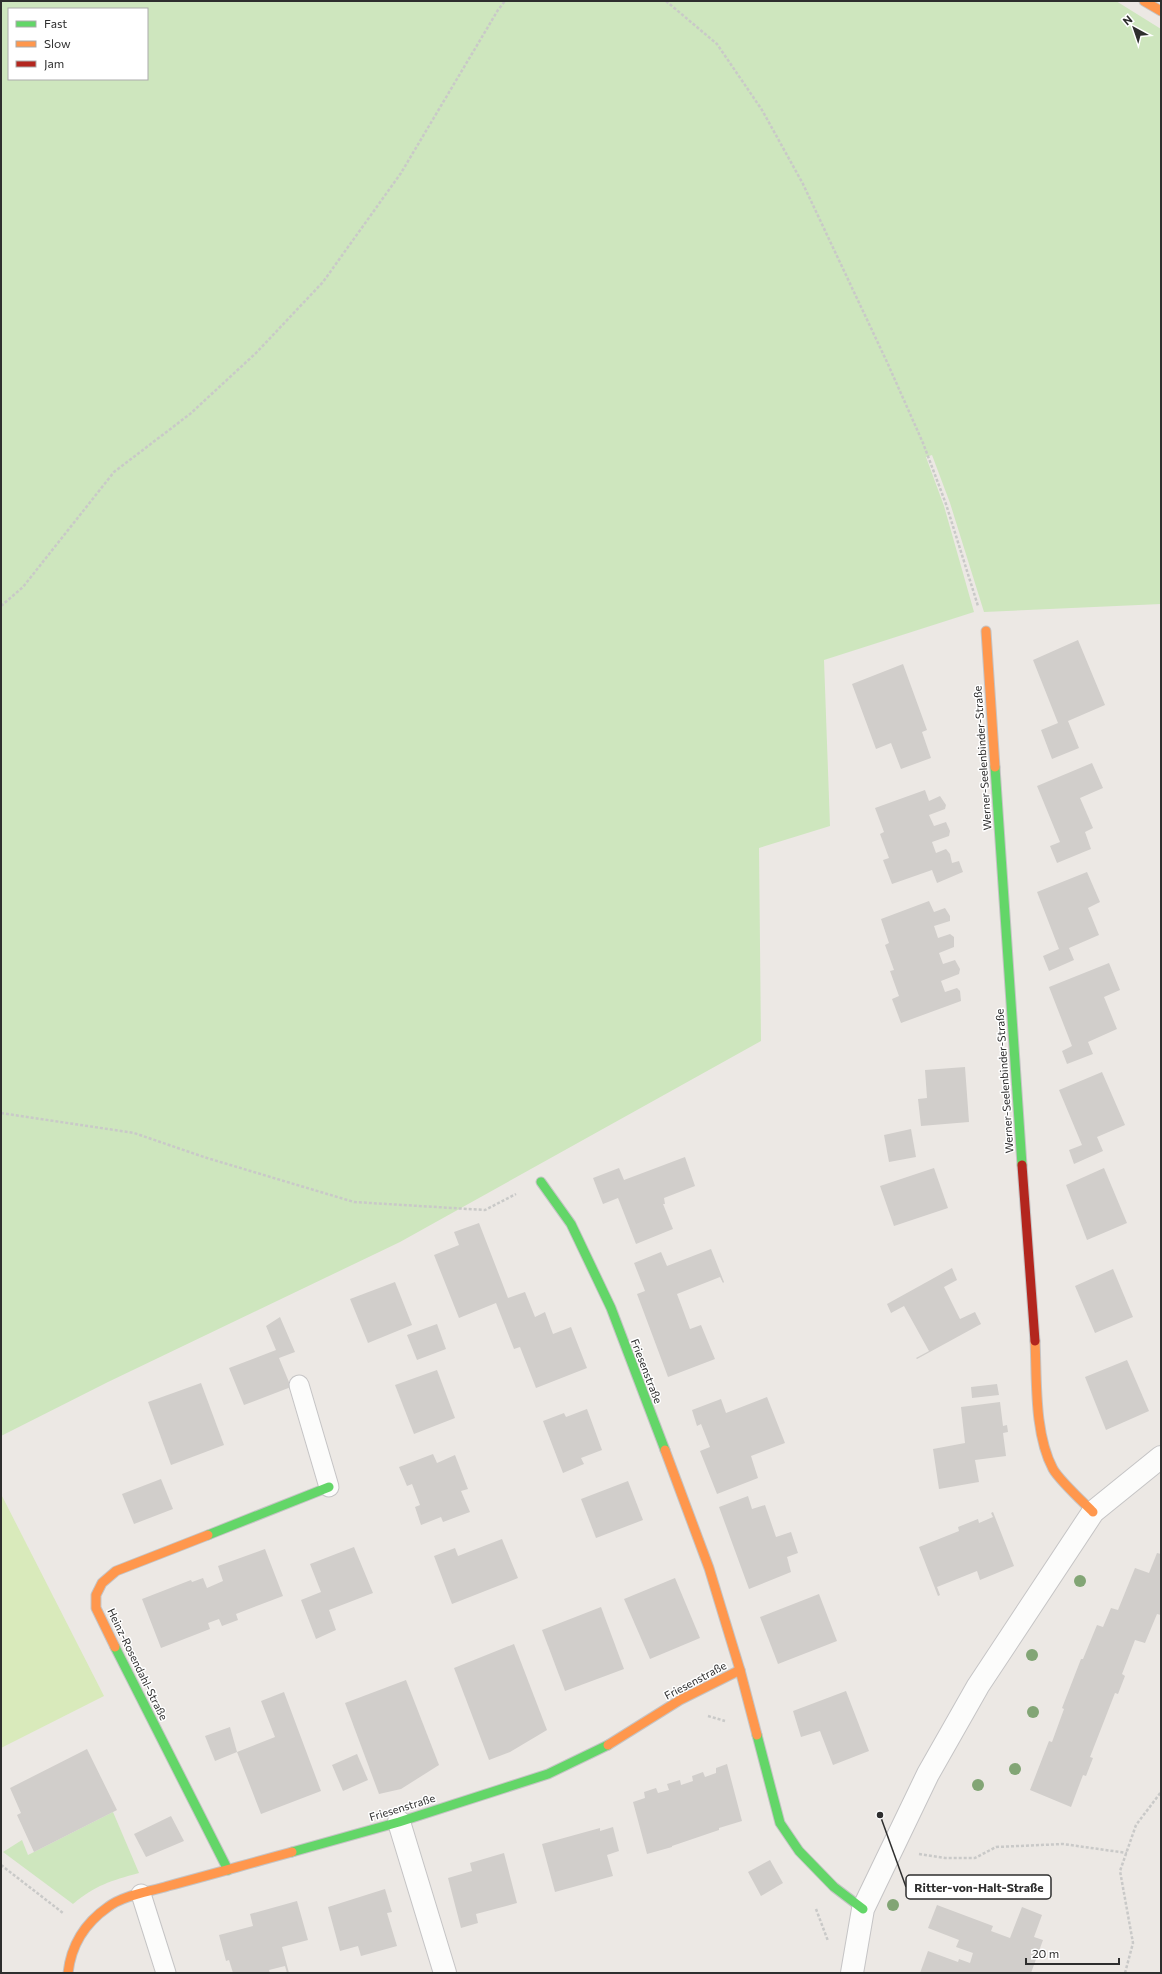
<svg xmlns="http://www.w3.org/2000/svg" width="1162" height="1974" font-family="Commissioner,sans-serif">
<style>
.green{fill:#cee6be;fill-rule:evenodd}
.pitch{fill:#d9eabb}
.building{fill:#d1cecb}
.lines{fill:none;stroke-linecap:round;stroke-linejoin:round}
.lane-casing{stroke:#c5c4c5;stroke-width:21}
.street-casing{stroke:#c5c4c5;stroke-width:24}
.fast-casing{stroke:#c5c4c5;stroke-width:11}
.slow-casing{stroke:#c5c4c5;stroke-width:11}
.jam-casing{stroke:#c5c4c5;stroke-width:11}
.path{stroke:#c9c9c8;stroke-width:2.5;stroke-dasharray:3 2;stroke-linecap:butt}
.lane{stroke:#fcfcfb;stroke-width:19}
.street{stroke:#fcfcfb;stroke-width:22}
.fast{stroke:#63d668;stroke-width:9}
.slow{stroke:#ff974d;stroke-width:9}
.jam{stroke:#b3261e;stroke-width:9}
.tree{fill:#82a575}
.labels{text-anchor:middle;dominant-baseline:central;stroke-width:3;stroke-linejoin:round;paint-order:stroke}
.street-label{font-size:11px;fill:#2e2e2e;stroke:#fff}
.leader{fill:none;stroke:#2e2e2e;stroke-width:1.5}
.callout-dot{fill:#2e2e2e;stroke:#fff;stroke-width:1.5}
.callout{fill:#fff;stroke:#2e2e2e;stroke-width:1.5}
.callout-label{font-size:12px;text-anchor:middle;font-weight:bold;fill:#2e2e2e}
</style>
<rect width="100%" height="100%" fill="#ece8e4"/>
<g class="green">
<path d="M1,1H1116L1161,29V604L984,612L950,503L932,455L926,457L944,506L974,612L824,660L830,826L759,848L761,1041L400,1242L108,1382L1,1436ZM9,9H147V79H9Z"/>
<path d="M113,1812L139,1873C110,1881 96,1885 73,1904L3,1852L22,1840L28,1855Z"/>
</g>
<polygon class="pitch" points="1,1494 104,1696 1,1748"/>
<g class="building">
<polygon points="1078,640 1105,705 1068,721 1079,748 1052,759 1041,730 1058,723 1033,660"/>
<polygon points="903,664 927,730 922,732 931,758 901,769 891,743 876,749 852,684"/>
<polygon points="1092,763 1103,788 1080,798 1093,828 1085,832 1091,849 1057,863 1050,846 1060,842 1037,786"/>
<polygon points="925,790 929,801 940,796 946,805 945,809 929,815 934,826 946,822 950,831 949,836 932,842 936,853 946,849 950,854 952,863 959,861 963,872 937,883 932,870 892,884 883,860 889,858 880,834 884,832 875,808"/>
<polygon points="1087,872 1100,902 1088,908 1099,935 1069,948 1074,960 1049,971 1043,956 1059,949 1037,892"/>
<polygon points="929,901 934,912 945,908 950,916 950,921 934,926 938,938 950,934 954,937 954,947 939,953 943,964 955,960 960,969 959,974 941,981 945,992 957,988 960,991 961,1001 901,1023 892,999 899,996 890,971 894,970 885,945 889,943 881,919"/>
<polygon points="1109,963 1120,990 1104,997 1117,1029 1088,1042 1093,1054 1067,1064 1062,1051 1072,1046 1049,987"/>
<polygon points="965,1067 969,1122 921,1126 918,1099 927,1098 925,1070"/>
<polygon points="1102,1072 1125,1125 1097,1137 1103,1151 1074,1164 1069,1150 1082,1145 1059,1090"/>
<polygon points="911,1129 916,1157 889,1162 884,1135"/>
<polygon points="685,1157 695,1186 664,1198 665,1204 663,1204 673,1229 636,1244 618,1198 603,1204 593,1178 619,1168 624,1180"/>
<polygon points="934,1168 948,1208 894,1226 880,1186"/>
<polygon points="1104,1168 1127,1223 1087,1240 1066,1185"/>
<polygon points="479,1223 508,1298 525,1292 535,1317 545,1312 553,1334 571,1327 587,1368 536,1388 520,1347 514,1349 496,1303 459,1318 434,1255 459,1245 454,1232"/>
<polygon points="711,1249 724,1282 723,1283 720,1277 677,1294 690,1329 701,1325 715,1359 668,1377 637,1294 645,1291 634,1263 661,1252 667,1266"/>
<polygon points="952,1268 957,1280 944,1287 960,1319 975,1312 981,1324 917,1359 916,1358 929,1351 904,1306 891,1313 887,1304"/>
<polygon points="1113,1269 1133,1317 1095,1333 1075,1286"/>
<polygon points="395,1282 412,1325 368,1343 350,1299"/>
<polygon points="280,1317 295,1352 279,1358 291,1387 244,1405 229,1368 276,1350 266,1326"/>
<polygon points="437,1324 446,1349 417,1360 407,1335"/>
<polygon points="1127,1360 1149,1411 1106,1430 1085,1377"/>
<polygon points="437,1370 455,1418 414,1434 395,1385"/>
<polygon points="201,1383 224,1445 171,1465 148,1402"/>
<polygon points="997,1384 999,1395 972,1398 971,1387"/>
<polygon points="767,1397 785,1443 751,1456 758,1478 717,1494 700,1451 710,1447 701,1424 697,1426 692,1410 721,1399 726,1413"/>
<polygon points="1000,1402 1003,1426 1007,1425 1008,1432 1003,1433 1006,1456 975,1460 979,1482 939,1489 933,1449 965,1443 961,1407"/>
<polygon points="587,1409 602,1450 581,1458 584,1464 563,1473 543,1421 564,1413 566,1417"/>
<polygon points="433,1454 437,1463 455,1455 468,1489 461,1491 470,1512 443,1522 441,1517 421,1525 415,1507 420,1505 412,1484 407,1486 399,1467"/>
<polygon points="161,1479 173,1509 134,1524 122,1494"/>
<polygon points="628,1481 643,1520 596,1538 581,1499"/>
<polygon points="748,1496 752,1509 765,1505 776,1537 791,1532 798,1553 787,1557 791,1572 749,1589 719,1507"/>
<polygon points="993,1512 1014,1566 980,1580 977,1571 937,1587 940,1595 938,1596 919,1547 959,1531 958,1527 978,1519 979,1523 993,1517 991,1513"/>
<polygon points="502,1539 518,1578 452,1604 434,1556 455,1548 458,1556"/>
<polygon points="354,1547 373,1593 329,1610 336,1630 316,1639 301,1600 321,1592 310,1564"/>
<polygon points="265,1549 283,1596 236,1614 238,1620 222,1626 219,1619 208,1623 210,1629 161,1648 142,1599 191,1580 192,1582 203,1578 207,1588 223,1581 218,1566"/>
<polygon points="1157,1553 1161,1554 1161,1615 1157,1614 1145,1643 1135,1640 1122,1674 1125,1676 1118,1694 1115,1693 1090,1757 1093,1758 1086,1776 1083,1775 1071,1807 1030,1790 1049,1741 1052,1742 1064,1709 1062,1708 1081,1659 1083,1659 1097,1625 1103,1627 1111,1608 1118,1610 1135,1568 1149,1573"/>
<polygon points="675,1578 700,1638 650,1659 624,1599"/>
<polygon points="819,1594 837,1641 778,1664 760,1617"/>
<polygon points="601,1607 624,1669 565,1691 542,1630"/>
<polygon points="514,1644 547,1730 510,1752 489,1760 454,1668"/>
<polygon points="406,1680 439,1765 401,1789 379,1794 345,1703"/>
<polygon points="846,1691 869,1751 833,1765 820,1731 801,1737 793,1711"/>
<polygon points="284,1692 321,1791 261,1814 237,1752 275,1737 261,1701"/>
<polygon points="230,1727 237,1752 215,1761 205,1736"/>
<polygon points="87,1749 117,1810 34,1852 17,1815 21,1813 10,1788"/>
<polygon points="357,1754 368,1780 343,1791 332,1765"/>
<polygon points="727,1764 742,1821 719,1828 719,1830 672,1846 672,1847 647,1854 633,1802 645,1798 644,1792 656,1788 658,1793 669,1790 667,1784 680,1780 681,1785 693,1781 692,1776 703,1772 705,1777 716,1773 716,1768"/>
<polygon points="171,1816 184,1841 146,1857 134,1834"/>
<polygon points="613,1827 619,1851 607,1855 613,1876 555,1892 542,1844 600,1828 600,1831"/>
<polygon points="504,1853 517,1903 476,1914 478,1923 461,1928 448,1878 472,1871 470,1863"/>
<polygon points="770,1860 783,1883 761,1896 748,1872"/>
<polygon points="385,1889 392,1912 387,1913 397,1946 361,1956 358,1946 340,1951 328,1907"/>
<polygon points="297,1901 308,1940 282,1947 289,1973 287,1973 285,1966 269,1970 270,1973 233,1973 229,1960 226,1961 219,1935 253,1926 250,1914"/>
<polygon points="937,1905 993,1926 991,1931 1010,1938 1022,1907 1042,1915 1034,1937 1043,1940 1031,1973 920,1973 928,1951 958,1962 959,1959 970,1963 973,1953 956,1947 959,1940 928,1928"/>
</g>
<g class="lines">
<defs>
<g id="lane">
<polyline points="299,1385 329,1487"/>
<polyline points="141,1894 166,1973"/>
</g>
<g id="street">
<polyline points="399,1822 445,1973"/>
<polyline points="852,1973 863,1909 928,1774 978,1686 1093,1512 1161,1457"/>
</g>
<g id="fast">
<polyline points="995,767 1022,1165"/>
<polyline points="541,1182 571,1224 611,1308 665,1450"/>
<polyline points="208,1535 329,1487"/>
<polyline points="115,1647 228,1870"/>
<polyline points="757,1735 780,1823 799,1851 834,1887 863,1909"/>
<polyline points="292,1852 399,1822 548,1774 608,1745"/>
</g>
<g id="slow">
<polyline points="1144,1 1161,11"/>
<polyline points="986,631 995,767"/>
<path d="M1035,1341C1037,1381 1034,1433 1053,1469C1060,1481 1082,1501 1093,1512"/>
<polyline points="665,1450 709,1568 740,1670"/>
<polyline points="115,1647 96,1608 96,1595 102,1583 116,1571 208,1535"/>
<polyline points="608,1745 680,1700 740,1670 757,1735"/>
<path d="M68,1973C71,1946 85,1923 108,1907C124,1895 149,1892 168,1886C210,1875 251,1863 292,1852"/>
</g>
<polyline id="jam" points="1022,1165 1035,1341"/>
</defs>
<use href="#lane" class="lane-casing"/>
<use href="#street" class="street-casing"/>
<use href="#fast" class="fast-casing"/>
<use href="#slow" class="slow-casing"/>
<use href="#jam" class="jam-casing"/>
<g class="path">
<polyline points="666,1 717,44 762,110 803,184 887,362 923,443 946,504 978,606"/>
<polyline points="1,606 23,587 114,472 190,414 256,353 323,282 401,173 498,10 505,1"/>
<polyline points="1,1113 134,1133 207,1158 354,1202 485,1210 516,1194"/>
<polyline points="708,1716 725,1721"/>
<polyline points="919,1854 945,1858 975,1858 996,1847 1063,1844 1127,1853"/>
<polyline points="1,1865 63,1913"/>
<polyline points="816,1909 828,1941"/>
<polyline points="1125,1973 1133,1943 1120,1871 1136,1825 1161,1792"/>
</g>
<use href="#lane" class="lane"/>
<use href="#street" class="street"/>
<use href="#fast" class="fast"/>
<use href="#slow" class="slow"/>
<use href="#jam" class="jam"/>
</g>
<g class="tree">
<circle cx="1080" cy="1581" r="6"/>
<circle cx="1032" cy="1655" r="6"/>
<circle cx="1033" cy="1712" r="6"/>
<circle cx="1015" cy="1769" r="6"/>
<circle cx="978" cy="1785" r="6"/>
<circle cx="893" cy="1905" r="6"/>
</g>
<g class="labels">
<g class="street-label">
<text transform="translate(982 758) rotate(-94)">Werner-Seelenbinder-Straße</text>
<text transform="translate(1004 1081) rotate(-94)">Werner-Seelenbinder-Straße</text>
<text transform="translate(647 1371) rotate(69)">Friesenstraße</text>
<text transform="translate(138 1664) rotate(64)">Heinz-Rosendahl-Straße</text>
<text transform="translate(695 1680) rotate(-28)">Friesenstraße</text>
<text transform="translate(402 1807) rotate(-17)">Friesenstraße</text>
</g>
</g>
<path class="leader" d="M880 1815L906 1887"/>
<circle class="callout-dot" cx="880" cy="1815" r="4"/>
<rect class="callout" x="906" y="1875" width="145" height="24" rx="4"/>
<g class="callout-label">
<text x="979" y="1892">Ritter-von-Halt-Straße</text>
</g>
<rect width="1162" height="1974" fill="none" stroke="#2e2e2e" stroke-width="4"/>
<rect x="8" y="8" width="140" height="72" fill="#ffffff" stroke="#ababab"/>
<rect x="16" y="21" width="20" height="6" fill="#63d668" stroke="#ababab"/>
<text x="44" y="28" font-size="12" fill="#2e2e2e">Fast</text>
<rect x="16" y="41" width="20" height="6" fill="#ff974d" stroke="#ababab"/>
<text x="44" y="48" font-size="12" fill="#2e2e2e">Slow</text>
<rect x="16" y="61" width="20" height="6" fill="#b3261e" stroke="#ababab"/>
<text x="44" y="68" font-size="12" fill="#2e2e2e">Jam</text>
<g transform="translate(1134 28) rotate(320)" stroke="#ffffff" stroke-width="3" paint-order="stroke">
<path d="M0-3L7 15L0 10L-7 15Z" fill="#2e2e2e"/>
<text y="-6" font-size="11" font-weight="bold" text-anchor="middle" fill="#2e2e2e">N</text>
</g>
<path d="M1026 1958v6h93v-6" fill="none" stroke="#2e2e2e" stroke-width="2"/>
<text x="1032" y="1958" font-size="12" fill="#2e2e2e" stroke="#ffffff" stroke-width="3" paint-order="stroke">20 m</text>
</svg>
